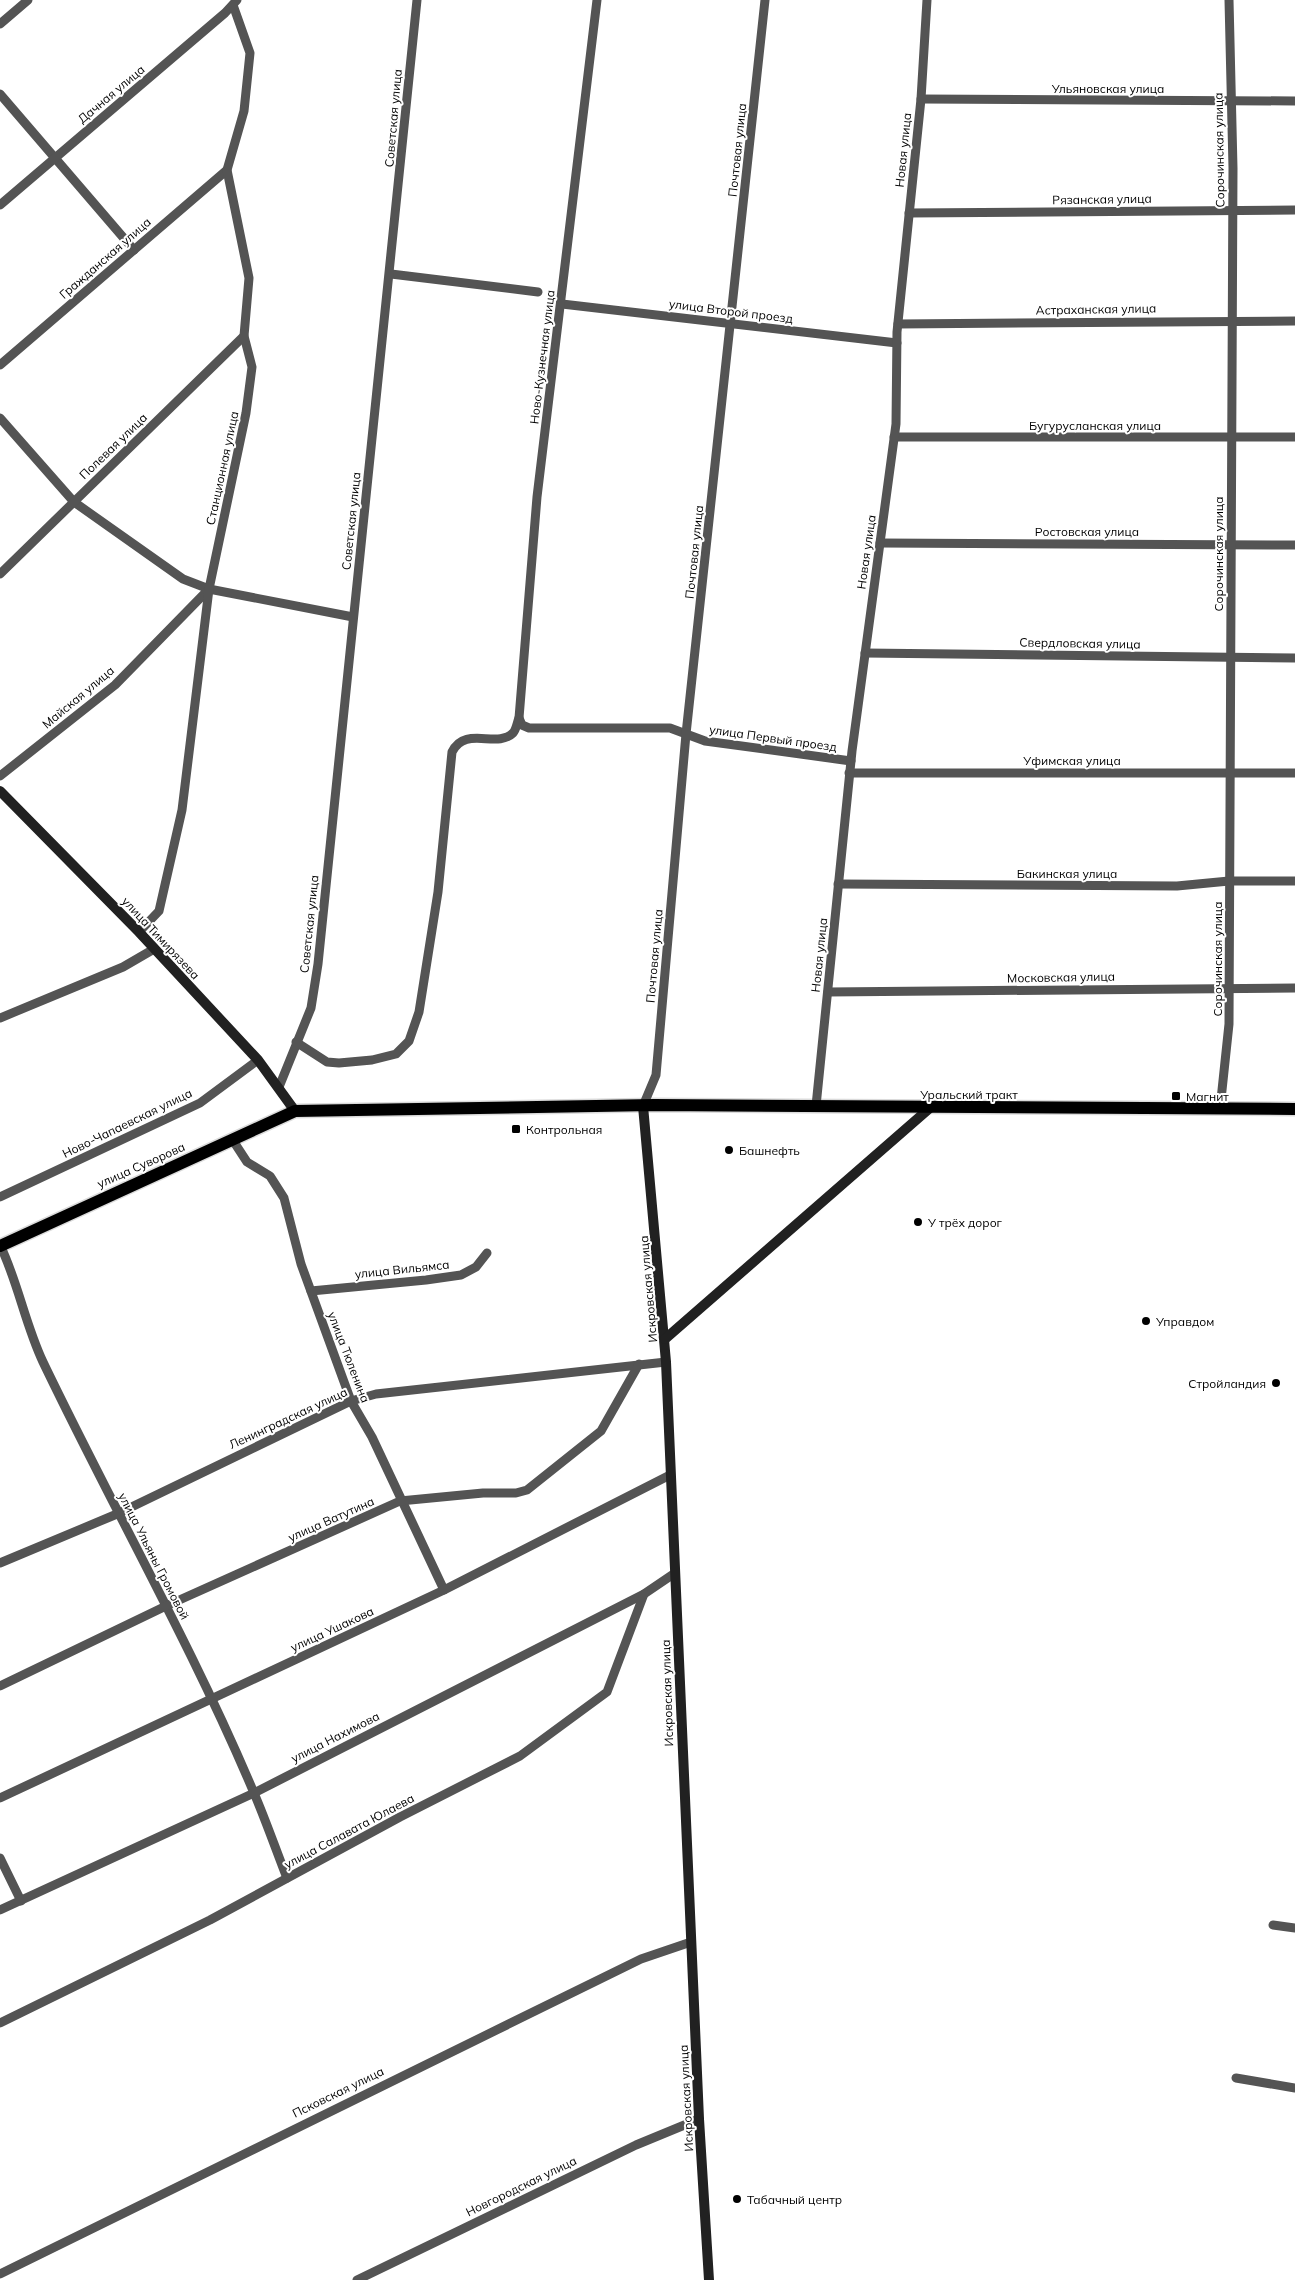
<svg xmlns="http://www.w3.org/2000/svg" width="1295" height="2280" font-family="Mulish,sans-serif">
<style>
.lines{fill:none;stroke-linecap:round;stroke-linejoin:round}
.primary-casing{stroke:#dbdbdb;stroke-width:15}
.street{stroke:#545454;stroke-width:9}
.secondary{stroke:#212121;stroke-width:10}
.primary{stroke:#000;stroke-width:12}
.poi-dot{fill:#000;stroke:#fff;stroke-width:2}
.labels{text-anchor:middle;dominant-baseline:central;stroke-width:4;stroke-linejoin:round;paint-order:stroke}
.street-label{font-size:12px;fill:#000;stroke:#fff}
.poi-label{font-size:12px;fill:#000;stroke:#fff;text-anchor:start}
</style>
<rect width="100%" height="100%" fill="#fff"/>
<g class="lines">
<defs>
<polyline id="primary" points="0,1246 295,1111 654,1105 1295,1109"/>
</defs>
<use href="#primary" class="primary-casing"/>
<g class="street">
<polyline points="0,24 28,0"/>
<polyline points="0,94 134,250"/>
<polyline points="921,99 1295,101"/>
<polyline points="0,205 225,13 237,0"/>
<polyline points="909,213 1295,210"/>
<polyline points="391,274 538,292"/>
<polyline points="562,304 897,343"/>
<polyline points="898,324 1295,321"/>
<polyline points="0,365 227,170"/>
<polyline points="0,418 74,502 183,579 209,589 353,617"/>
<polyline points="894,437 1295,437"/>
<polyline points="880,543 1295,545"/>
<polyline points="0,574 244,336"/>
<polyline points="865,653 1295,658"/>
<polyline points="519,718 522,725 529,728 670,728 705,741 851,761"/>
<polyline points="849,773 1295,773"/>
<polyline points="0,776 115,685 209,589"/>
<polyline points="838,884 1177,886 1229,881 1295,881"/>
<polyline points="139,932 159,911 182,810 209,589 246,413 252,367 244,336 249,278 227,170 244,111 250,53 233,5"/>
<polyline points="828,992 1295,988"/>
<polyline points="0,1018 123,967 154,949"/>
<path d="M296,1042L327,1062L339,1063L372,1060L396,1054L409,1041L419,1012L438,892L452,752C465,725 497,749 513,733C516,730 517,723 519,718L537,497L597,0"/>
<path d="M279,1087L311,1008L318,964C350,643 386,322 417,0"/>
<polyline points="643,1106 656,1075 686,734 765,0"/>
<polyline points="816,1106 852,751 896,424 897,332 921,99 927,0"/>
<polyline points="1220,1109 1229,1024 1233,168 1229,0"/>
<polyline points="232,1139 247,1162 270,1176 284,1198 301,1264 351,1401 372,1437 444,1590"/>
<polyline points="0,1197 200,1103 258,1060"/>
<path d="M0,1245C18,1282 25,1324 43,1362C112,1506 192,1646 254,1793C266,1821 276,1850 287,1878"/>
<polyline points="311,1291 426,1280 461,1275 476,1267 487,1253"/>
<polyline points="0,1563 117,1514 351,1401 376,1394 666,1362"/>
<polyline points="0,1686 166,1606 400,1501 483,1493 516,1493 527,1490 601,1431 639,1364"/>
<polyline points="0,1798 444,1590 670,1475"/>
<polyline points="0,1858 21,1901"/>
<polyline points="0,1910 254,1793 644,1594 675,1573"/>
<polyline points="1273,1925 1295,1928"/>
<polyline points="0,2023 210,1920 400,1817 520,1756 607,1692 644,1594"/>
<polyline points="1236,2078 1295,2088"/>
<polyline points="0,2274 641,1959 691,1942"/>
<polyline points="357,2280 636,2145 699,2119"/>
</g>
<g class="secondary">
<polyline points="0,791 139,932 258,1060 295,1111"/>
<polyline points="643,1106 666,1362 699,2119 709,2280"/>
<polyline points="665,1339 931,1107"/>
</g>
<use href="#primary" class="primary"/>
</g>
<g class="poi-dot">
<rect x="1171" y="1091" width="10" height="10" rx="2.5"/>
<rect x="511" y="1124" width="10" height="10" rx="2.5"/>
<circle cx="729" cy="1150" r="5"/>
<circle cx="918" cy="1222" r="5"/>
<circle cx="1146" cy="1321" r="5"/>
<circle cx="1276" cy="1383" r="5"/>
<circle cx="737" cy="2199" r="5"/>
</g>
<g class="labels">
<g class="street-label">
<text x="1108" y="88">Ульяновская улица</text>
<text transform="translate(111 94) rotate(-40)">Дачная улица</text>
<text transform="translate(393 118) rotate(-85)">Советская улица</text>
<text transform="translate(737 150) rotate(-84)">Почтовая улица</text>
<text transform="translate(903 150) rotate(-84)">Новая улица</text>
<text transform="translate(1219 150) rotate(-91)">Сорочинская улица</text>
<text transform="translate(1102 199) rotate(-1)">Рязанская улица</text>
<text transform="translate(105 258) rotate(-41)">Гражданская улица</text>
<text transform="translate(1096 309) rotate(-1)">Астраханская улица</text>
<text transform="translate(731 311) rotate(7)">улица Второй проезд</text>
<text transform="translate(542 357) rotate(-83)">Ново-Кузнечная улица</text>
<text x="1095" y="425">Бугурусланская улица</text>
<text transform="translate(113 446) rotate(-44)">Полевая улица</text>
<text transform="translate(222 468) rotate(-78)">Станционная улица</text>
<text transform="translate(351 521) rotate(-84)">Советская улица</text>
<text x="1087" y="531">Ростовская улица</text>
<text transform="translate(694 552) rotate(-84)">Почтовая улица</text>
<text transform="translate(866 552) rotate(-82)">Новая улица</text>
<text transform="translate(1218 554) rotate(-90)">Сорочинская улица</text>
<text transform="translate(1080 643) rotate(1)">Свердловская улица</text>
<text transform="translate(78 697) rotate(-40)">Майская улица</text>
<text transform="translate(773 738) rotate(8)">улица Первый проезд</text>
<text x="1072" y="760">Уфимская улица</text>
<text x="1067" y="873">Бакинская улица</text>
<text transform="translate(309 924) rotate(-84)">Советская улица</text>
<text transform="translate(161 938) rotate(47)">улица Тимирязева</text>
<text transform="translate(819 955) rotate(-84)">Новая улица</text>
<text transform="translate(654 956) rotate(-85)">Почтовая улица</text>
<text transform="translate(1217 959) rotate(-90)">Сорочинская улица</text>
<text transform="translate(1061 977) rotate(-1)">Московская улица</text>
<text x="969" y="1094">Уральский тракт</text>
<text transform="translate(127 1123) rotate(-26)">Ново-Чапаевская улица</text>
<text transform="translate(141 1165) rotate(-24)">улица Суворова</text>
<text transform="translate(402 1269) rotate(-6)">улица Вильямса</text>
<text transform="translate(648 1289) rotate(-95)">Искровская улица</text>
<text transform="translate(349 1357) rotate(69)">улица Тюленина</text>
<text transform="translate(288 1418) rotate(-25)">Ленинградская улица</text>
<text transform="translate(331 1519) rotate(-24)">улица Ватутина</text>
<text transform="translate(154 1556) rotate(63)">улица Ульяны Громовой</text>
<text transform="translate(332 1629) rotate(-25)">улица Ушакова</text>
<text transform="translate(667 1693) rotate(-92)">Искровская улица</text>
<text transform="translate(335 1737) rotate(-27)">улица Нахимова</text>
<text transform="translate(349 1831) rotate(-28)">улица Салавата Юлаева</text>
<text transform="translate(338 2092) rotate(-26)">Псковская улица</text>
<text transform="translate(686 2098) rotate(-93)">Искровская улица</text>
<text transform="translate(521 2186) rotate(-26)">Новгородская улица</text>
</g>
<g class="poi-label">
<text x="1186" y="1096">Магнит</text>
<text x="526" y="1129">Контрольная</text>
<text x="739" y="1150">Башнефть</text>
<text x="928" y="1222">У трёх дорог</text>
<text x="1156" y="1321">Управдом</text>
<text x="1266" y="1383" text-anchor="end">Стройландия</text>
<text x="747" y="2199">Табачный центр</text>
</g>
</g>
</svg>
